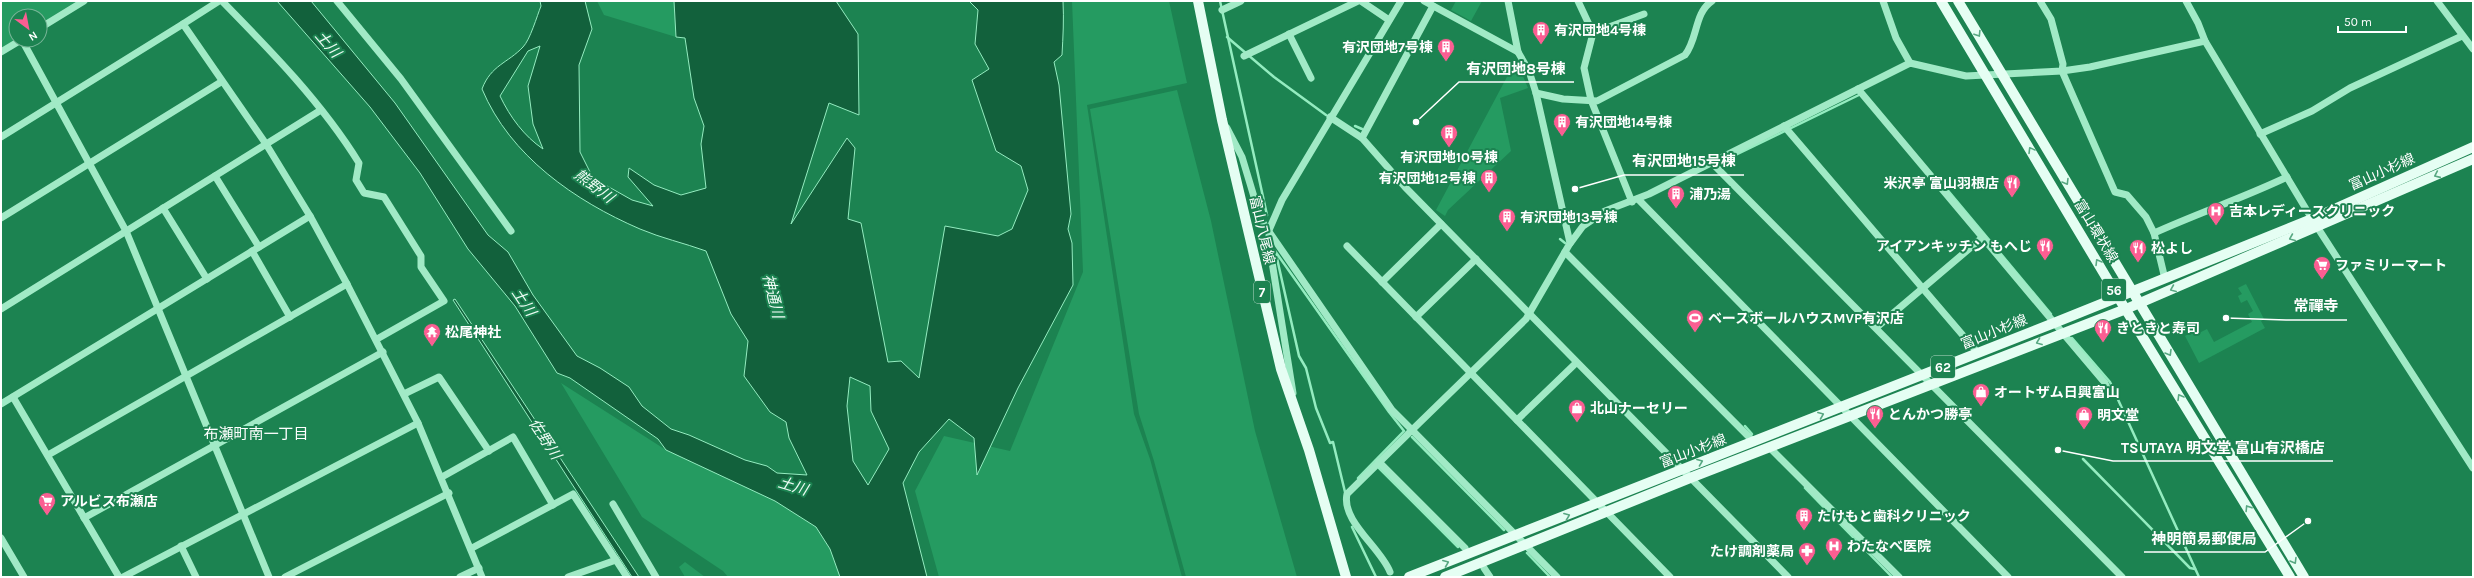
<svg xmlns="http://www.w3.org/2000/svg" width="2474" height="578" font-family="Karla,'Noto Sans JP',sans-serif">
<style>
.green{fill:#259b61}
.water{fill:#12613c;stroke:#94ecc0;fill-rule:evenodd}
.lines{fill:none;stroke-linecap:round;stroke-linejoin:round}
.stream{stroke:#94ecc0;stroke-width:2.5}
.minor{stroke:#a1eac6;stroke-width:7}
.major{stroke:#e5fef3;stroke-width:10}
.oneway{stroke:#58a882}
.labels{text-anchor:middle;dominant-baseline:central;stroke-width:4;stroke-linejoin:round;paint-order:stroke}
.shield{fill:#1c8351;stroke:#bbdacb;stroke-width:1}
.shield-label{font-size:13px;font-weight:bold;fill:#fff}
.poi-label{font-size:14px;font-weight:bold;fill:#fff;stroke:#1c8351;text-anchor:start}
.street-label{font-size:14px;fill:#fff;stroke:#1c8351}
.water-label{font-size:15px;font-style:italic;fill:#eefcf5;stroke:#1c8351}
.neighbourhood-label{font-size:15px;fill:#fff;stroke:#1c8351}
.leader{fill:none;stroke:#fff;stroke-width:1.5}
.callout-dot{fill:#fff;stroke:#1c8351;stroke-width:1.5}
.callout-label{font-size:15px;text-anchor:middle;font-weight:bold;fill:#fff;stroke:#1c8351;stroke-width:4;stroke-linejoin:round;paint-order:stroke}
</style>
<rect width="100%" height="100%" fill="#1c8351"/>
<g class="green">
<polygon points="1,1 77,1 40,24 40,16 16,16 16,39 1,48"/>
<polygon points="597,1 674,1 676,37 604,15"/>
<polygon points="1072,1 1169,1 1187,83 1087,105 1134,414 1150,459 1182,577 939,577 915,491 944,436 1010,451 1083,272"/>
<polygon points="1456,1 1482,1 1471,21 1451,10"/>
<polygon points="1516,60 1528,88 1500,98 1511,151 1448,210 1445,216 1436,210"/>
<polygon points="1177,90 1211,221 1255,431 1297,577 1186,577 1154,461 1139,414 1090,109"/>
<polygon points="2246,284 2264,319 2261,321 2265,328 2199,363 2185,336 2195,330 2197,334 2207,329 2214,342 2252,322 2248,314 2253,311 2247,300 2241,303 2238,296 2242,294 2238,288"/>
<polygon points="561,383 666,450 775,501 816,527 830,549 840,577 728,577 723,571 642,517"/>
<polygon points="685,562 705,577 685,577 679,567"/>
</g>
<g class="water">
<path d="M277,1H311L395,103L488,235L508,252L533,295L577,356L600,368L629,387L642,406L671,429L689,435L745,460L767,466L777,473L807,475L789,438L786,422L770,412L744,376L748,341L731,314L706,251C684,243 661,238 640,229C575,201 510,156 482,89C491,65 508,63 523,47C530,40 537,16 541,6L540,1H585L592,29L579,65L580,152L593,178L632,200L653,206L628,177L629,168L654,185L681,195L706,188L701,144L704,126L694,98L685,38L676,37L674,1H836L858,34L859,115L829,103L791,224L847,138L855,148L848,219L861,223L888,362L901,361L919,378L945,226L998,236L1012,229L1028,190L1021,166L996,151L972,80L989,69L975,44L978,10L969,1H1063C1064,20 1063,36 1062,55L1054,62L1059,85L1071,214L1068,229L1072,243L1073,285L1018,388L977,475L974,438L949,419L919,452L903,483L927,577H840L830,549L816,527L775,501L666,450L658,439L570,378L557,373L515,306L468,249L420,173L370,107ZM540,46L528,86L533,124L543,149C524,136 510,117 500,96L528,51ZM850,377L870,386L871,411L889,449L868,485L853,461L847,406Z"/>
<polygon points="455,299 639,577 632,577 453,300"/>
</g>
<g class="lines">
<g class="stream">
<polyline points="1220,1 1267,215"/>
<polyline points="1227,37 1274,77 1326,115"/>
<polyline points="1355,126 1362,129"/>
<polyline points="1719,163 1861,94"/>
<polyline points="1940,181 2051,314"/>
<polyline points="1560,239 1565,243"/>
<polyline points="1275,251 1389,412 1404,431 1358,478"/>
<polyline points="1276,254 1299,356 1306,368 1316,408 1330,443 1333,442 1345,492"/>
<polyline points="2072,338 2110,382 2199,577"/>
<polyline points="1745,426 1752,434"/>
<polyline points="1412,437 1504,530"/>
<polyline points="2083,459 2190,568 2195,569"/>
<polyline points="1379,468 1458,547"/>
<polyline points="1805,488 1892,577"/>
<polyline points="1352,527 1376,577"/>
<polyline points="1527,553 1550,577"/>
</g>
<g class="minor">
<polyline points="219,1 183,24 266,144 310,216 347,284 418,423 482,577"/>
<path d="M222,1C271,51 322,103 359,163L356,180L364,193L384,197L421,256V267L444,301L377,339"/>
<polyline points="337,1 401,79 511,231"/>
<polyline points="1361,1 1389,20"/>
<polyline points="1424,1 1518,52"/>
<polyline points="1508,1 1518,52 1529,71 1536,93 1570,243"/>
<polyline points="1578,1 1593,33 1584,68 1591,100 1632,202"/>
<polyline points="1883,1 1896,38 1910,63"/>
<polyline points="2040,1 2051,19 2063,64 2062,71 2115,192 2127,195 2146,217 2154,233 2165,279"/>
<polyline points="2186,1 2198,23 2205,41 2312,219 2473,468"/>
<polyline points="2437,1 2473,49"/>
<polyline points="1222,10 1241,1"/>
<polyline points="40,28 84,1"/>
<polyline points="1593,33 1644,14"/>
<polyline points="1289,34 1311,78"/>
<polyline points="22,40 126,231 269,577"/>
<polyline points="1,52 21,40"/>
<polyline points="1244,56 1358,1"/>
<polyline points="1858,89 2067,338 2105,383 2109,393"/>
<path d="M1536,93L1563,99L1597,101L1685,55C1698,39 1694,13 1712,1"/>
<polyline points="1330,117 1362,138 1405,187 1788,577"/>
<polyline points="1784,126 1978,353"/>
<polyline points="1227,128 1242,157 1261,220 1392,410 1412,430 1526,319 1569,245 1583,226 1605,211 1649,194 1910,63 1966,76 2062,71 2090,67 2205,41"/>
<polyline points="2260,134 2312,111 2350,88 2462,36"/>
<polyline points="1,137 183,24"/>
<polyline points="1362,138 1433,6"/>
<polyline points="1712,163 2122,577"/>
<polyline points="215,176 259,247"/>
<polyline points="1638,199 2008,577"/>
<polyline points="163,208 207,279"/>
<polyline points="1,218 221,82"/>
<path d="M2154,233C2198,213 2243,198 2287,177"/>
<polyline points="1347,246 1670,577"/>
<polyline points="252,251 290,317"/>
<polyline points="1565,252 1754,442"/>
<polyline points="1382,282 1441,224"/>
<polyline points="1,309 321,110"/>
<polyline points="1416,317 1476,259"/>
<polyline points="1877,327 1983,237"/>
<polyline points="1293,393 1269,243 1269,230 1282,200 1401,1"/>
<polyline points="404,394 439,377 489,451"/>
<polyline points="13,397 119,577"/>
<polyline points="1,404 310,216"/>
<polyline points="1517,420 1576,363"/>
<polyline points="1770,448 1899,577"/>
<polyline points="48,455 347,284"/>
<polyline points="1379,462 1465,548"/>
<polyline points="442,477 513,437 553,505"/>
<polyline points="613,504 656,577"/>
<polyline points="84,518 383,352"/>
<polyline points="1,538 24,577"/>
<polyline points="181,546 196,577"/>
<polyline points="472,548 573,494 627,577"/>
<polyline points="1484,568 1490,577"/>
<path d="M1390,572C1381,548 1341,521 1347,494L1412,430L1557,577"/>
<polyline points="123,577 418,423"/>
<polyline points="285,577 449,493"/>
<polyline points="460,577 479,568"/>
<polyline points="568,577 616,560"/>
</g>
<g class="major">
<polyline points="1198,1 1222,120 1281,369 1309,450 1346,577"/>
<polyline points="1941,1 2118,297 2290,577"/>
<polyline points="1958,1 2304,577"/>
<polyline points="1409,577 2054,323 2312,219 2473,147"/>
<polyline points="1445,577 1690,478 2126,309 2473,159"/>
</g>
</g>
<defs><path id="oneway-chevron" d="M-2-3.5L2.5 0L-2 3.5" fill="none" stroke-width="1.6" stroke-linecap="round" stroke-linejoin="round"/></defs>
<g class="oneway">
<use href="#oneway-chevron" transform="translate(1978 34) rotate(58)"/>
<use href="#oneway-chevron" transform="translate(2031 150) rotate(-121)"/>
<use href="#oneway-chevron" transform="translate(2437 175) rotate(156)"/>
<use href="#oneway-chevron" transform="translate(2066 182) rotate(59)"/>
<use href="#oneway-chevron" transform="translate(2292 238) rotate(157)"/>
<use href="#oneway-chevron" transform="translate(2098 262) rotate(-121)"/>
<use href="#oneway-chevron" transform="translate(2173 289) rotate(157)"/>
<use href="#oneway-chevron" transform="translate(2039 342) rotate(159)"/>
<use href="#oneway-chevron" transform="translate(2169 353) rotate(59)"/>
<use href="#oneway-chevron" transform="translate(2180 397) rotate(-121)"/>
<use href="#oneway-chevron" transform="translate(1821 415) rotate(-22)"/>
<use href="#oneway-chevron" transform="translate(1700 462) rotate(-21)"/>
<use href="#oneway-chevron" transform="translate(2248 508) rotate(-122)"/>
<use href="#oneway-chevron" transform="translate(1567 516) rotate(-21)"/>
<use href="#oneway-chevron" transform="translate(2294 561) rotate(59)"/>
<use href="#oneway-chevron" transform="translate(1446 563) rotate(-22)"/>
</g>
<defs>
<symbol id="building-pin" viewBox="-11 -11 22 30"><path d="M0 17L-7.5 6A9.5 9.5 0 1 1 7.5 6Z" fill="#fb5e92" stroke="#1c8351"/><path d="M-4-6H4V6H1V3H-1V6H-4ZM-2.5-4.3h1.7v1.8h-1.7ZM.8-4.3h1.7v1.8H.8ZM-2.5-1h1.7V.8h-1.7ZM.8-1h1.7V.8H.8Z" fill="#fff"/></symbol>
<symbol id="restaurant-pin" viewBox="-11 -11 22 30"><path d="M0 17L-7.5 6A9.5 9.5 0 1 1 7.5 6Z" fill="#fb5e92" stroke="#1c8351"/><path d="M-5-6h1v4h1v-4h1v4h1v-4h1v5L-1.5 .5V6h-2V.5L-5-1ZM5-6V6H3V1.5H1.5Q1.5-4 5-6Z" fill="#fff"/></symbol>
<symbol id="hospital-pin" viewBox="-11 -11 22 30"><path d="M0 17L-7.5 6A9.5 9.5 0 1 1 7.5 6Z" fill="#fb5e92" stroke="#1c8351"/><path d="M-5-5h3v3.5h4V-5h3V5h-3V1.5h-4V5h-3Z" fill="#fff"/></symbol>
<symbol id="supermarket-pin" viewBox="-11 -11 22 30"><path d="M0 17L-7.5 6A9.5 9.5 0 1 1 7.5 6Z" fill="#fb5e92" stroke="#1c8351"/><path d="M-6-5.5h2.5l.6 2H6L4.5 2H-2.5L-4.4-4H-6ZM-1.5 3.2a1.3 1.3 0 1 0 .1 0ZM3 3.2a1.3 1.3 0 1 0 .1 0Z" fill="#fff"/></symbol>
<symbol id="stadium-pin" viewBox="-11 -11 22 30"><path d="M0 17L-7.5 6A9.5 9.5 0 1 1 7.5 6Z" fill="#fb5e92" stroke="#1c8351"/><path d="M0-5a6.5 5 0 1 0 0 10a6.5 5 0 1 0 0-10ZM-3.5-1.8h7v3.6h-7Z" fill="#fff"/></symbol>
<symbol id="temple-pin" viewBox="-11 -11 22 30"><path d="M0 17L-7.5 6A9.5 9.5 0 1 1 7.5 6Z" fill="#fb5e92" stroke="#1c8351"/><path d="M0-6L5-2H3V0L6.5 2.5H4V6H1.5V3h-3V6H-4V2.5H-6.5L-3 0V-2H-5Z" fill="#fff"/></symbol>
<symbol id="shop-pin" viewBox="-11 -11 22 30"><path d="M0 17L-7.5 6A9.5 9.5 0 1 1 7.5 6Z" fill="#fb5e92" stroke="#1c8351"/><path d="M-5-2.5h2.3a2.7 3.5 0 0 1 5.4 0H5L5.5 6h-11ZM-1.5-2.5h3a1.5 2.3 0 0 0-3 0Z" fill="#fff"/></symbol>
<symbol id="pharmacy-pin" viewBox="-11 -11 22 30"><path d="M0 17L-7.5 6A9.5 9.5 0 1 1 7.5 6Z" fill="#fb5e92" stroke="#1c8351"/><path d="M-2-6h4v4h4v4h-4v4h-4v-4h-4v-4h4Z" fill="#fff"/></symbol>
</defs>
<g fill-rule="evenodd">
<use href="#building-pin" x="1531" y="20" width="20" height="27"/>
<use href="#building-pin" x="1436" y="37" width="20" height="27"/>
<use href="#building-pin" x="1552" y="112" width="20" height="27"/>
<use href="#building-pin" x="1439" y="123" width="20" height="27"/>
<use href="#building-pin" x="1479" y="168" width="20" height="27"/>
<use href="#restaurant-pin" x="2002" y="173" width="20" height="27"/>
<use href="#building-pin" x="1666" y="184" width="20" height="27"/>
<use href="#hospital-pin" x="2206" y="201" width="20" height="27"/>
<use href="#building-pin" x="1497" y="207" width="20" height="27"/>
<use href="#restaurant-pin" x="2035" y="236" width="20" height="27"/>
<use href="#restaurant-pin" x="2128" y="238" width="20" height="27"/>
<use href="#supermarket-pin" x="2312" y="255" width="20" height="27"/>
<use href="#stadium-pin" x="1685" y="308" width="20" height="27"/>
<use href="#restaurant-pin" x="2093" y="318" width="20" height="27"/>
<use href="#temple-pin" x="422" y="322" width="20" height="27"/>
<use href="#shop-pin" x="1971" y="382" width="20" height="27"/>
<use href="#shop-pin" x="1567" y="398" width="20" height="27"/>
<use href="#restaurant-pin" x="1865" y="404" width="20" height="27"/>
<use href="#shop-pin" x="2074" y="405" width="20" height="27"/>
<use href="#supermarket-pin" x="37" y="491" width="20" height="27"/>
<use href="#building-pin" x="1794" y="506" width="20" height="27"/>
<use href="#hospital-pin" x="1824" y="536" width="20" height="27"/>
<use href="#pharmacy-pin" x="1797" y="541" width="20" height="27"/>
</g>
<g class="labels">
<g class="shield">
<rect x="2102" y="279" width="24" height="22" rx="3"/>
<rect x="1254" y="281" width="16" height="22" rx="3"/>
<rect x="1931" y="356" width="24" height="22" rx="3"/>
</g>
<g class="shield-label">
<text x="2114" y="290">56</text>
<text x="1262" y="292">7</text>
<text x="1943" y="367">62</text>
</g>
<g class="poi-label">
<text x="1554" y="30">有沢団地4号棟</text>
<text x="1433" y="47" text-anchor="end">有沢団地7号棟</text>
<text x="1575" y="122">有沢団地14号棟</text>
<text x="1449" y="157" text-anchor="middle">有沢団地10号棟</text>
<text x="1476" y="178" text-anchor="end">有沢団地12号棟</text>
<text x="1999" y="183" text-anchor="end">米沢亭 富山羽根店</text>
<text x="1689" y="194">浦乃湯</text>
<text x="2229" y="211">吉本レディースクリニック</text>
<text x="1520" y="217">有沢団地13号棟</text>
<text x="2032" y="246" text-anchor="end">アイアンキッチン もへじ</text>
<text x="2151" y="248">松よし</text>
<text x="2335" y="265">ファミリーマート</text>
<text x="1708" y="318">ベースボールハウスMVP有沢店</text>
<text x="2116" y="328">きときと寿司</text>
<text x="445" y="332">松尾神社</text>
<text x="1994" y="392">オートザム日興富山</text>
<text x="1590" y="408">北山ナーセリー</text>
<text x="1888" y="414">とんかつ勝亭</text>
<text x="2097" y="415">明文堂</text>
<text x="60" y="501">アルビス布瀬店</text>
<text x="1817" y="516">たけもと歯科クリニック</text>
<text x="1847" y="546">わたなべ医院</text>
<text x="1794" y="551" text-anchor="end">たけ調剤薬局</text>
</g>
<g class="street-label">
<text transform="translate(2382 172) rotate(-24)">富山小杉線</text>
<text transform="translate(1262 230) rotate(77)">富山八尾線</text>
<text transform="translate(2096 231) rotate(59)">富山環状線</text>
<text transform="translate(1994 332) rotate(-22)">富山小杉線</text>
<text transform="translate(1693 451) rotate(-21)">富山小杉線</text>
</g>
<g class="water-label">
<text transform="translate(328 44) rotate(49)">土川</text>
<text transform="translate(594 186) rotate(37)">熊野川</text>
<text transform="translate(773 296) rotate(76)">神通川</text>
<text transform="translate(524 302) rotate(56)">土川</text>
<text transform="translate(545 439) rotate(57)">佐野川</text>
<text transform="translate(793 486) rotate(17)">土川</text>
</g>
<g class="neighbourhood-label">
<text x="256" y="434">布瀬町南一丁目</text>
</g>
</g>
<path class="leader" d="M1416 122L1459 82H1574M1575 189L1624 175H1744M2226 318L2286 320H2347M2058 450L2113 461H2333M2308 521L2265 552H2144"/>
<g class="callout-dot">
<circle cx="1416" cy="122" r="4"/>
<circle cx="1575" cy="189" r="4"/>
<circle cx="2226" cy="318" r="4"/>
<circle cx="2058" cy="450" r="4"/>
<circle cx="2308" cy="521" r="4"/>
</g>
<g class="callout-label">
<text x="1516" y="74">有沢団地8号棟</text>
<text x="1684" y="166">有沢団地15号棟</text>
<text x="2316" y="311">常禪寺</text>
<text x="2223" y="453">TSUTAYA 明文堂 富山有沢橋店</text>
<text x="2204" y="544">神明簡易郵便局</text>
</g>
<rect width="2474" height="578" fill="none" stroke="#ffffff" stroke-width="4"/>
<g transform="translate(28 28) rotate(148)"><circle r="19" fill="#1c8351" stroke="#77b597"/>
<path d="M0-3L7 15L0 10L-7 15Z" fill="#fb5e92"/>
<text y="-6" font-size="11" font-weight="bold" text-anchor="middle" fill="#ffffff">N</text>
</g>
<path d="M2338 26v6h68v-6" fill="none" stroke="#ffffff" stroke-width="2"/>
<text x="2344" y="26" font-size="12" fill="#ffffff" stroke="#1c8351" stroke-width="3" paint-order="stroke">50 m</text>
</svg>
